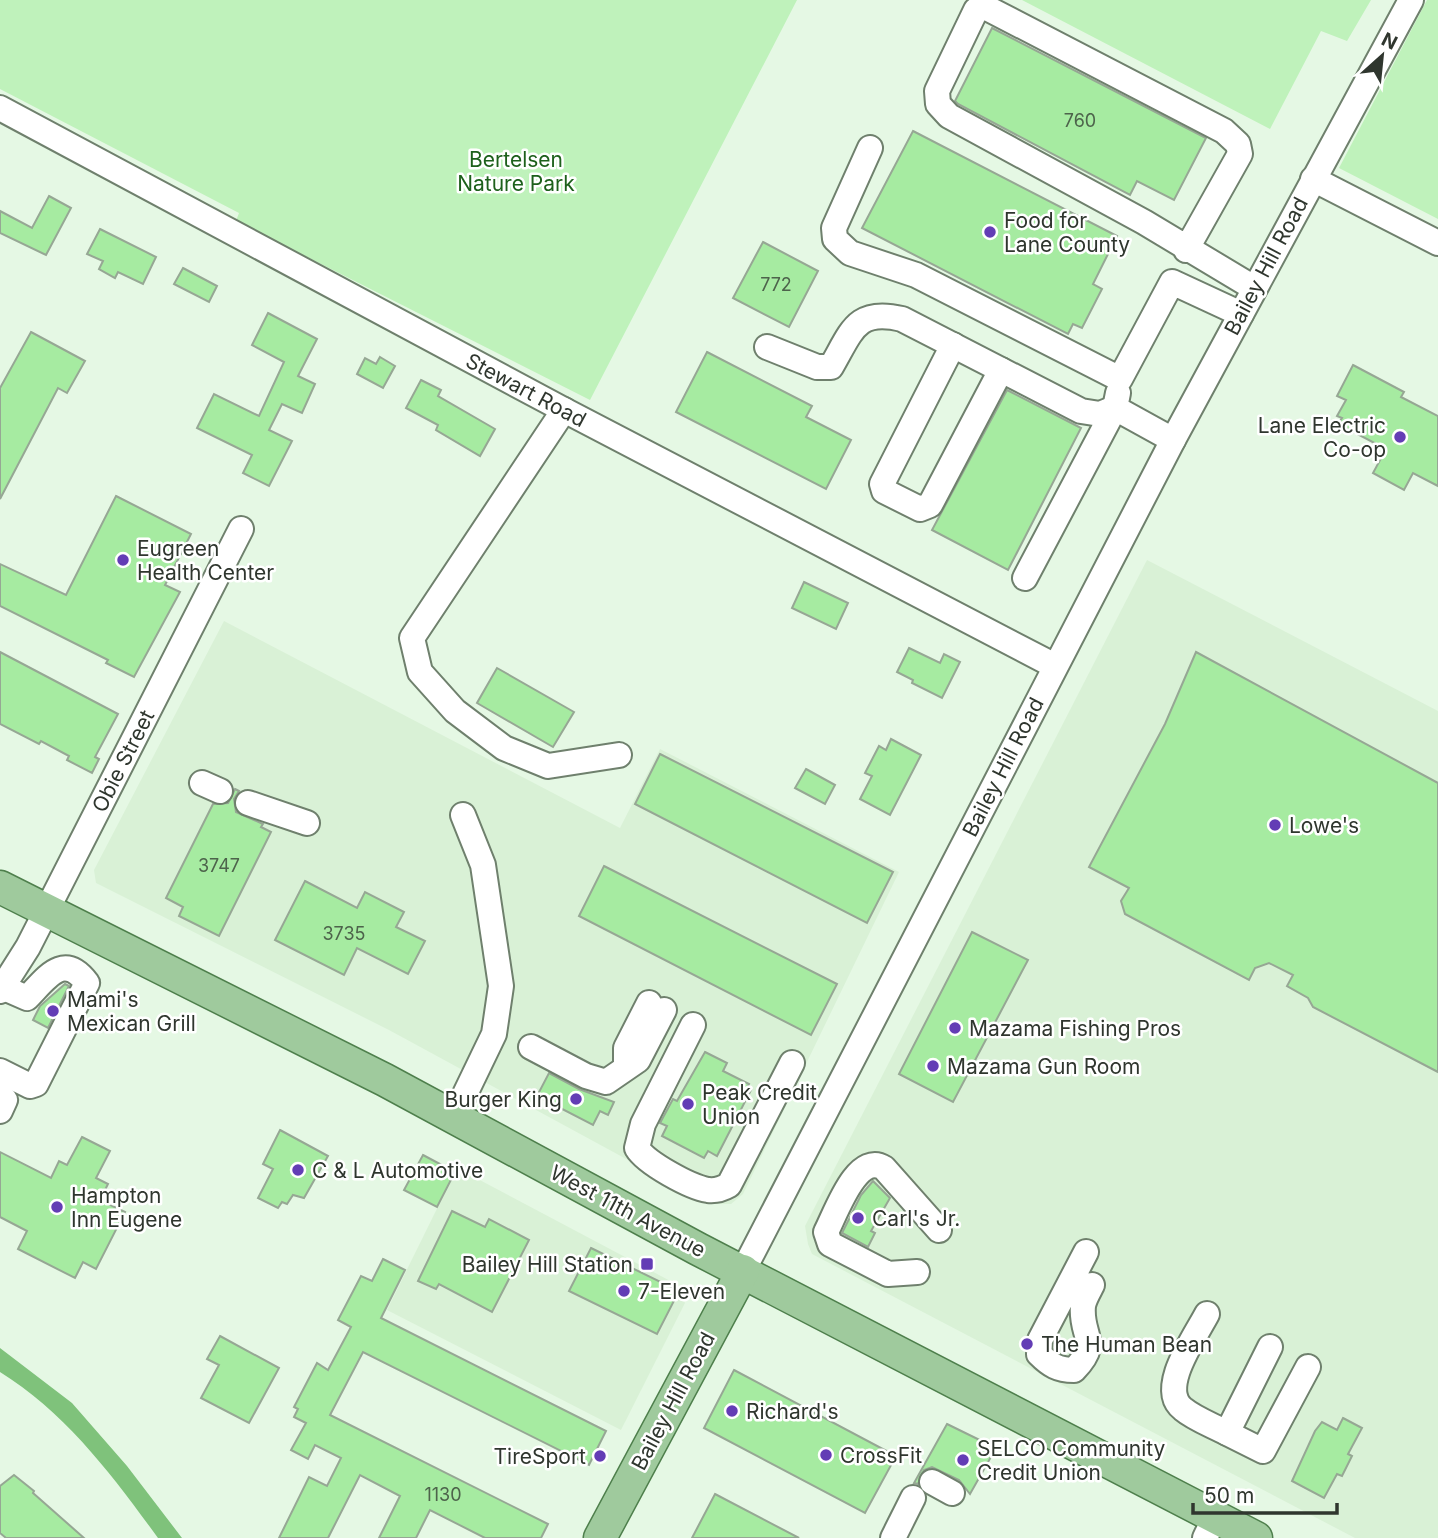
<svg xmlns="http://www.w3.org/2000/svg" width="1438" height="1538" font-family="Inter,sans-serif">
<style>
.built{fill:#d9f1d6}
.green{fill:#bff2bb}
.water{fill:#7fc27b}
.building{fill:#a6eba1;stroke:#96a794;stroke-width:2}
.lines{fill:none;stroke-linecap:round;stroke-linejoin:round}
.minor-casing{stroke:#6f806d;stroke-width:28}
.major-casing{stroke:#4e7f4c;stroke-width:35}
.minor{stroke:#fff;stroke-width:24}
.major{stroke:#9fca9d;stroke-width:32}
.poi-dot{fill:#633db5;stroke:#fff;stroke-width:2.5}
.labels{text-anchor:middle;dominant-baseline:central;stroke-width:5;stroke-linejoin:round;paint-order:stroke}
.number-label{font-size:18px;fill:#4d634b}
.park-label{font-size:21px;fill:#1d601b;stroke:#fff}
.poi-label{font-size:21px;fill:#2f362e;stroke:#fff;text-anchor:start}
.street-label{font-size:21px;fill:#2f362e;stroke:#fff}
</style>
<rect width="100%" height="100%" fill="#e5f8e4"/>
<g class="built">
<polygon points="1147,560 1438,711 1438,1538 1355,1538 812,1254 808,1244 805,1226"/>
<polygon points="224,621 620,828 660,749 899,872 743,1194 731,1204 709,1204 389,1030 96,883 94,870"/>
<polygon points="457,1168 676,1284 685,1303 621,1430 387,1310"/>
</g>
<g class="green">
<polygon points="0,0 797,0 590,400 236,221 239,213 0,89"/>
<polygon points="1022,0 1371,0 1347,41 1321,31 1270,129"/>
<polygon points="1427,0 1438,0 1438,219 1339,168"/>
</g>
<path class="water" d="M0,1348L72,1403L127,1466L182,1538H158C113,1476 66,1413 0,1372Z"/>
<g class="building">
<polygon points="992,28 1206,138 1174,200 1137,181 1130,195 958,104 955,101"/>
<polygon points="913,131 1117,236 1093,284 1102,289 1082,328 1073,324 1068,334 862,228"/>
<polygon points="49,196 71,208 46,255 0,233 0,211 32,228"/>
<polygon points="100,229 156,257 143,284 118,272 115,278 99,269 103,261 87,254"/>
<polygon points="763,242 818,271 789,327 733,298"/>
<polygon points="183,268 217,286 209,302 174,284"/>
<polygon points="268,313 317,339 298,376 315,384 302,413 282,404 269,430 292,441 269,486 243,473 252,455 197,428 214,394 259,416 284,362 252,345"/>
<polygon points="31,332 85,361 67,393 58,388 0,499 0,388"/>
<polygon points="707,352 812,406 806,417 851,440 826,489 676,412"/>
<polygon points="380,357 395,366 383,388 357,374 365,358 376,364"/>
<polygon points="1353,365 1404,392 1401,397 1438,416 1438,486 1413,473 1404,490 1373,473 1386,449 1338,424 1342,418 1337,416 1346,400 1337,396"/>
<polygon points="421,380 441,390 438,396 495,429 480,456 436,430 438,425 406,408"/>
<polygon points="1007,390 1081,428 1008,570 932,530"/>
<polygon points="116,496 191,534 165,585 180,592 134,677 106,663 108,660 0,606 0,564 66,595"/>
<polygon points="804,582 848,603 836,629 792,608"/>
<polygon points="909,648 940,663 944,654 960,662 942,698 912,683 913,680 897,672"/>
<polygon points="0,652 118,714 95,757 99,759 92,773 67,760 69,756 41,741 39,744 0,724"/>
<polygon points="1196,652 1438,783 1438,1072 1313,1007 1308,998 1287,986 1293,975 1269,963 1255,968 1249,980 1125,914 1121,901 1129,888 1089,867 1165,724"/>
<polygon points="497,668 574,712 553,747 477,703"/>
<polygon points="891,739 921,755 890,815 860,799 872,776 865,773 879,746 886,750"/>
<polygon points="660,754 893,872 867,923 635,804"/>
<polygon points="806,769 835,785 825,804 795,788"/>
<polygon points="235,789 239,791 234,799 236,812 263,824 261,827 271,832 219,936 179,916 183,907 166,898 213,804 228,803"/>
<polygon points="604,866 837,984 811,1035 579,916"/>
<polygon points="305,881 357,908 365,892 404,912 396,927 425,941 408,974 357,948 344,975 275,940"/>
<polygon points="972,932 1028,960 953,1102 899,1074"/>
<polygon points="65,984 69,986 48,1028 33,1020 40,1006"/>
<polygon points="705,1052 727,1063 723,1071 749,1084 747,1088 751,1090 717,1156 708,1151 704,1158 662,1136 667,1126 660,1123 673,1099 677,1101"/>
<polygon points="549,1073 579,1089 614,1102 608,1115 600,1111 593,1125 537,1096"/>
<polygon points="280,1130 328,1156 304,1198 293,1195 287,1204 282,1202 278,1208 258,1198 273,1169 263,1164"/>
<polygon points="82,1137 110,1151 96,1178 108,1184 100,1200 125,1212 96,1269 83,1262 75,1278 18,1249 27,1231 0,1217 0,1152 51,1178 59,1161 67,1165"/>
<polygon points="423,1155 455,1172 437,1207 404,1190"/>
<polygon points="873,1181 890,1198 871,1231 875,1233 868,1247 842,1233 861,1195"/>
<polygon points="452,1211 485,1227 489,1219 529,1240 492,1312 439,1284 436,1289 418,1281"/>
<polygon points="591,1248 679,1291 657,1334 569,1291"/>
<polygon points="383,1259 405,1270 381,1318 606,1431 589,1465 363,1352 330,1415 548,1524 541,1538 485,1538 430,1510 416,1538 379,1538 400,1496 360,1475 328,1538 279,1538 309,1477 327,1486 341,1458 315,1445 308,1459 291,1450 306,1423 294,1417 298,1409 294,1407 317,1363 328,1370 351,1327 338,1320 361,1276 372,1281"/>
<polygon points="220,1336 279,1368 249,1423 201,1398 219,1365 207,1359"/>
<polygon points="734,1370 896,1456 865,1513 704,1428"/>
<polygon points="1343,1418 1362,1428 1348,1454 1352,1456 1342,1476 1337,1474 1324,1498 1292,1481 1315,1431 1322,1422 1337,1430"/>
<polygon points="947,1424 996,1448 970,1494 959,1480 932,1467 924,1470 918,1484 914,1483"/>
<polygon points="14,1475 34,1491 33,1493 84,1538 6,1538 0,1533 0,1486"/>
<polygon points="715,1494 799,1538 692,1538"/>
</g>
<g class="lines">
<defs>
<g id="minor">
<polyline points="0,108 564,410 1055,666"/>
<polyline points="870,148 834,228 835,239 850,253 916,275 1120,379 1172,282 1241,314"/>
<polyline points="1313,179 1438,243"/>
<polyline points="1186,250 1240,154 1238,144 1224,131 985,7 976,10 937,91 938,104 949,116 1144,222 1254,288"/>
<polyline points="953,345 882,484 884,491 920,509 930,505 1001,370"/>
<path d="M767,347L817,367H831C852,331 856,308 902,319L1081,411L1100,414L1115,408"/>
<polyline points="1118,393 1115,408 1173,440"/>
<polyline points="564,410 412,638 420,672 455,711 504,748 548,766 619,755"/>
<polyline points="1025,578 1115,408"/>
<polyline points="202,783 220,791"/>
<polyline points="248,803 307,823"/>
<polyline points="0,991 28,947 241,529"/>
<path d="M693,1025L643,1124L637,1148C646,1163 690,1187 708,1190C716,1191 722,1189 729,1185L792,1063"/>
<polyline points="531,1047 586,1076 606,1082 638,1060 664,1010"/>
<polyline points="626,1065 626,1048 649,1003"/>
<path d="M0,1071L30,1086L36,1084L87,983C63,951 46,979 27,998L2,987"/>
<polyline points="0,1094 5,1100 0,1111"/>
<polyline points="454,1117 494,1034 501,986 483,865 463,815"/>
<path d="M1086,1252L1040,1340L1039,1354C1050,1365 1058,1370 1074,1370C1102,1341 1080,1337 1083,1306C1084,1299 1089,1291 1092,1285"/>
<polyline points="743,1271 1173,440 1411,0"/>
<path d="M917,1272L888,1274L830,1244L826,1232C836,1213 857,1151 884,1168L939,1230"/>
<path d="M1207,1314C1195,1337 1157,1389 1183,1409C1195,1419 1212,1425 1227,1433"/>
<polyline points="1270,1347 1227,1433 1263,1451 1308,1367"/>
<polyline points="932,1482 952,1493"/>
<polyline points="893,1538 913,1498"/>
<polyline points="1205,1538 1215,1517"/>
</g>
<g id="major">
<polyline points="0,887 385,1080 698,1249 1256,1538"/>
<polyline points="600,1538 743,1271"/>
</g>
</defs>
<use href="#minor" class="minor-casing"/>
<use href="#major" class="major-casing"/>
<use href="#minor" class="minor"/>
<use href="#major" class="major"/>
</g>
<g class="poi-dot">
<circle cx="990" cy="232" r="7"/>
<circle cx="1400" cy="437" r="7"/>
<circle cx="123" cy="560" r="7"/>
<circle cx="1275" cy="825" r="7"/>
<circle cx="53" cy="1011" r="7"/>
<circle cx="955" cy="1028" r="7"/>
<circle cx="933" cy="1066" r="7"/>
<circle cx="576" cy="1099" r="7"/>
<circle cx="688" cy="1104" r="7"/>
<circle cx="298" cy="1170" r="7"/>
<circle cx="57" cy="1207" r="7"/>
<circle cx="858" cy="1218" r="7"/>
<rect x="640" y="1257" width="14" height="14" rx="3.5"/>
<circle cx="624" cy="1291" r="7"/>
<circle cx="1027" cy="1344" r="7"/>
<circle cx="732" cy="1411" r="7"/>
<circle cx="826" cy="1455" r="7"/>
<circle cx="600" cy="1456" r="7"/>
<circle cx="963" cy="1460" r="7"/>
</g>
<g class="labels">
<g class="number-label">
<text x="1080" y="120">760</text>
<text x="776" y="284">772</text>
<text x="219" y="865">3747</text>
<text x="344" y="933">3735</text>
<text x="443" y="1494">1130</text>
</g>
<g class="park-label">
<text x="516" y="159">Bertelsen<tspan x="516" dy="24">Nature Park</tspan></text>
</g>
<g class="poi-label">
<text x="1004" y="220">Food for<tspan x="1004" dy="24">Lane County</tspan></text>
<text x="1386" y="425" text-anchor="end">Lane Electric<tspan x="1386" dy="24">Co-op</tspan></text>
<text x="137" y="548">Eugreen<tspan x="137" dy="24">Health Center</tspan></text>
<text x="1289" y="825">Lowe's</text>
<text x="67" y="999">Mami's<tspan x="67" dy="24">Mexican Grill</tspan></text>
<text x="969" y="1028">Mazama Fishing Pros</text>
<text x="947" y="1066">Mazama Gun Room</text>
<text x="702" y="1092">Peak Credit<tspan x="702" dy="24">Union</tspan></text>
<text x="562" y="1099" text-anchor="end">Burger King</text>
<text x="312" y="1170">C &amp; L Automotive</text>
<text x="71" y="1195">Hampton<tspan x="71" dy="24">Inn Eugene</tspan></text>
<text x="872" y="1218">Carl's Jr.</text>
<text x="633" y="1264" text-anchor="end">Bailey Hill Station</text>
<text x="638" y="1291">7-Eleven</text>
<text x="1041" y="1344">The Human Bean</text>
<text x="746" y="1411">Richard's</text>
<text x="977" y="1448">SELCO Community<tspan x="977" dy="24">Credit Union</tspan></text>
<text x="840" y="1455">CrossFit</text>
<text x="586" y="1456" text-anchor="end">TireSport</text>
</g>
<g class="street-label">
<text transform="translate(1266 266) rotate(-62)">Bailey Hill Road</text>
<text transform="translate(526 390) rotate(28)">Stewart Road</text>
<text transform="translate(123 761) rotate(-63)">Obie Street</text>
<text transform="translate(1003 767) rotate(-63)">Bailey Hill Road</text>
<text transform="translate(628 1211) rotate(28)">West 11th Avenue</text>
<text transform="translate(673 1401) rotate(-62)">Bailey Hill Road</text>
</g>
</g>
<g transform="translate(1382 56) rotate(27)" stroke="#ffffff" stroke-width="5" paint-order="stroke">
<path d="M0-5L12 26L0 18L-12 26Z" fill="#2f362e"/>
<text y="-10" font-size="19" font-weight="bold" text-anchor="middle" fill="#2f362e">N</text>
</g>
<path d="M1193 1503v10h144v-10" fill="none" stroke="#2f362e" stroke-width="3.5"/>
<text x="1204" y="1503" font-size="21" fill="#2f362e" stroke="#ffffff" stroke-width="5" paint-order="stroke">50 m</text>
</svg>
